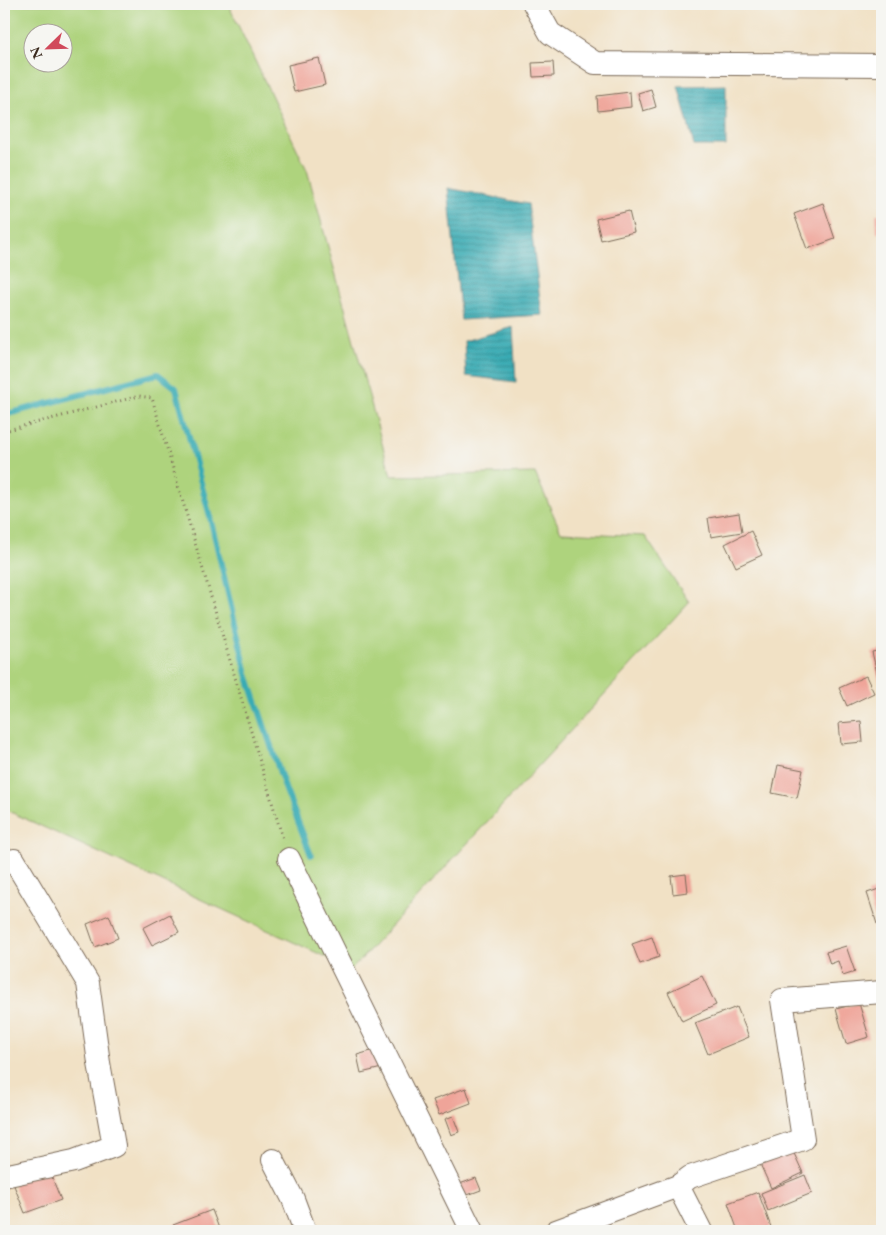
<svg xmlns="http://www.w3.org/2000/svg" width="886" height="1235" font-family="'EB Garamond',serif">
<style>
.green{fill:#aed37d;stroke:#747e4e;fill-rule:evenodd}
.water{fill:url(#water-rules);stroke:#3a6a69}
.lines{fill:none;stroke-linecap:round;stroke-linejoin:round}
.stream{stroke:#39abb4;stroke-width:6}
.building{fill:#efa499}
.minor-casing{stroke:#7b6a58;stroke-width:24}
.path{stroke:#7b6a58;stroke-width:3;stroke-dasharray:1 4;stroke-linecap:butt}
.minor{stroke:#fff;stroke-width:22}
</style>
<defs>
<pattern id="water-rules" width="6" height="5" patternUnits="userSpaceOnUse" patternTransform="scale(1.25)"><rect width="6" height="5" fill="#39abb4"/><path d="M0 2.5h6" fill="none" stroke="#318b92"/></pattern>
</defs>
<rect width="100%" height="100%" fill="#f6f6f2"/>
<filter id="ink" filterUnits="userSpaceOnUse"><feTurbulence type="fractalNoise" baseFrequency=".02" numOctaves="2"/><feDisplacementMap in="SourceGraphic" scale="10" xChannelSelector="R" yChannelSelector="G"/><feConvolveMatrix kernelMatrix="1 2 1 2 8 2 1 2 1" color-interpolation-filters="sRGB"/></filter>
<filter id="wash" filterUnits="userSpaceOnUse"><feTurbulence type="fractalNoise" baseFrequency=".0096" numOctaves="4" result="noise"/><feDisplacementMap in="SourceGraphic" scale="20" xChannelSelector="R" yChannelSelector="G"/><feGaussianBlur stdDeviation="1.12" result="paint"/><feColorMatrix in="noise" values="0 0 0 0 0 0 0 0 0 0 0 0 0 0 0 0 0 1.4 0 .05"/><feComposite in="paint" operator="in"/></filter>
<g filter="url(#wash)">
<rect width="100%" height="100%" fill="#f1e1c5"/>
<path class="green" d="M4,4H228L307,170L391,476L535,473L561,532L645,536L689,602L352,969L4,809ZM32,32H62V62H32Z"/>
<g class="water">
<polygon points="726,85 726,146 694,146 678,86"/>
<polygon points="448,188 528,204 542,315 461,320"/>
<polygon points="513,327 516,382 466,376 464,341"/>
</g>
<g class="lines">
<polyline class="stream" points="4,415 158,374 176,388 209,513 247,674 285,788 311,855"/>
</g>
<g id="blocks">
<g class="building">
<polygon points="869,4 882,4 882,6 869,5"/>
<polygon points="319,58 325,85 294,92 288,65"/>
<polygon points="553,62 554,76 533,77 532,63"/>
<polygon points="651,89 656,107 643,111 638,93"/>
<polygon points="630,92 631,107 598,111 597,96"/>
<polygon points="823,203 835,239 807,249 794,214"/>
<polygon points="629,211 634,232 601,240 596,219"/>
<polygon points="876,214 882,214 882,233 877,233"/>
<polygon points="739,513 742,532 711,537 708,518"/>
<polygon points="751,531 762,555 736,567 725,544"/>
<polygon points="882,650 882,685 880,685 872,652"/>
<polygon points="866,676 874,693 847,706 839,688"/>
<polygon points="861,721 863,742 841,744 839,723"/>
<polygon points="778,765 803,770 797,798 772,793"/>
<polygon points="686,874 688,892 673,894 671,876"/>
<polygon points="882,888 882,922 877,924 867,893"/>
<polygon points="170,914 179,932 152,945 143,928"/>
<polygon points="109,915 118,938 95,947 87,924"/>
<polygon points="652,937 659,957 640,964 632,944"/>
<polygon points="846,946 855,972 843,976 838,961 830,964 826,952"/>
<polygon points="702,976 716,1005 682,1021 668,992"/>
<polygon points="859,1003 869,1037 846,1044 836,1009"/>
<polygon points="737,1007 749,1037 708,1054 695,1023"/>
<polygon points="378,1049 382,1068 361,1073 357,1055"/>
<polygon points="466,1088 471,1103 439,1115 433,1100"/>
<polygon points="453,1116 459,1132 451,1135 445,1119"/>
<polygon points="792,1149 803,1173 771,1188 760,1164"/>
<polygon points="49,1170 61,1200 25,1213 13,1183"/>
<polygon points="805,1175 812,1193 768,1211 761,1193"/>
<polygon points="476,1178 481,1190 462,1197 457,1185"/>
<polygon points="758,1192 771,1227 760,1231 738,1231 728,1203"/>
<polygon points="212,1210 220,1231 176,1231 173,1225"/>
<polygon points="882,1226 882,1231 869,1231"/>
</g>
</g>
</g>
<g filter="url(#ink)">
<use href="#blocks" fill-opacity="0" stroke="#7b6a58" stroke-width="1"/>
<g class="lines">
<defs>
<g id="minor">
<polyline points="534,4 550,33 595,63 882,65"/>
<polyline points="289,859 472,1231"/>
<polyline points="273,1160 293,1199 305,1231"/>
<polyline points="4,1176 74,1161 114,1146 99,1063 88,983 14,860"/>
<polyline points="678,1186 701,1231"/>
<polyline points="556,1231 678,1186 690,1177 803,1139 782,1000 882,992"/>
</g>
</defs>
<use href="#minor" class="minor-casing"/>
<polyline class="path" points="4,431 139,396 152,398 283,839"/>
<use href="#minor" class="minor"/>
</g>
</g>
<rect width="886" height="1235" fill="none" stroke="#f6f6f2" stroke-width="20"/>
<g transform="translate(48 48) rotate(247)"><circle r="24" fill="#f6f6f2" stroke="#aba49d"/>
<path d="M0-4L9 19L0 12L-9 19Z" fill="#d1495b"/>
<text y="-8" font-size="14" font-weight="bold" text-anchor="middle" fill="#3b2a1e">N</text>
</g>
</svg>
